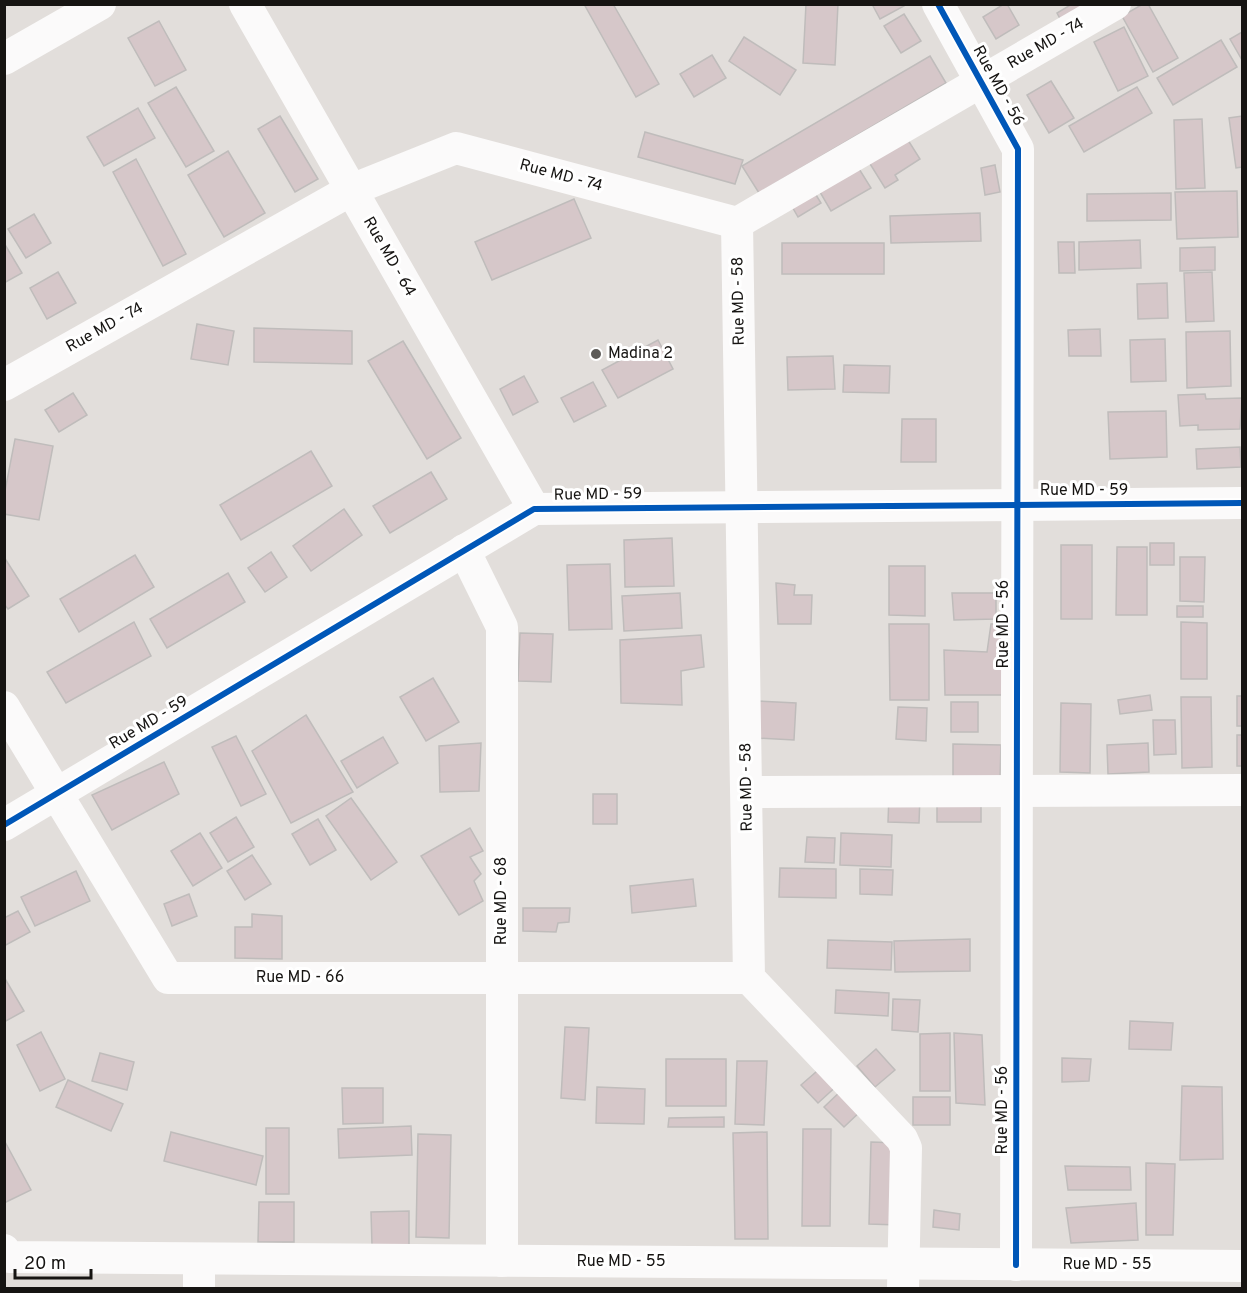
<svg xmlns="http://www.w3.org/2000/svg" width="1247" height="1293" font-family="Overpass,sans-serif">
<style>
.building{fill:#d6c7c9;stroke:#bfbcbb;stroke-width:1.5}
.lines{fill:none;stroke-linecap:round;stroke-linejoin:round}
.minor{stroke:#fbfafa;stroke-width:32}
.cycleway-casing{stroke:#fff;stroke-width:10}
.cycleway{stroke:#0057b8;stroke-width:6}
.poi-dot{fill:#5d5b58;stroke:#fff;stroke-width:2}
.labels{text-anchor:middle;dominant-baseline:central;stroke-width:6;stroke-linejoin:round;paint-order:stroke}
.street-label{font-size:16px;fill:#161412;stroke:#fff}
.poi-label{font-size:16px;fill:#161412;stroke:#fff;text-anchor:start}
</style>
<rect width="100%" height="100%" fill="#e2dedb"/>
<g class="building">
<polygon points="584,4 613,4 659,84 636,97"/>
<polygon points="806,4 838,4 835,65 803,63"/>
<polygon points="872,4 903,4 904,6 880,19"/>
<polygon points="1004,4 1007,4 1019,25 996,39 983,17"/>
<polygon points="1072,4 1087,4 1063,24 1057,13"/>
<polygon points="1143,4 1148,4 1178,58 1153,72 1122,16"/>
<polygon points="904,14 921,41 901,53 884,26"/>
<polygon points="159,21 186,70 155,86 128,38"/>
<polygon points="1124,27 1148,76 1118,91 1094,42"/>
<polygon points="1242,32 1242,60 1230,39"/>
<polygon points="744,37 796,70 780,95 729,61"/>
<polygon points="1221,40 1237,67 1173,105 1157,78"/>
<polygon points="712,55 726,78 694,97 680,74"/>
<polygon points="930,56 946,83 759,193 742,166"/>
<polygon points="1051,81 1074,118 1049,133 1027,95"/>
<polygon points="176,87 214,151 186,167 148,103"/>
<polygon points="1137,87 1152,113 1084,152 1069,126"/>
<polygon points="138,108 155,138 104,166 87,137"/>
<polygon points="280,116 318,179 295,192 258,129"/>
<polygon points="1242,116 1242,167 1236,168 1229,118"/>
<polygon points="1202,119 1205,188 1176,189 1174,120"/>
<polygon points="645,132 743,160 735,184 638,157"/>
<polygon points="906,137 920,159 895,175 898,180 885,188 867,159"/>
<polygon points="228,151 265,213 224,237 188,175"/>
<polygon points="136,159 186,254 163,266 113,172"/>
<polygon points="856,164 871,188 831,211 817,187"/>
<polygon points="995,165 1000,192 985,195 981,168"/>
<polygon points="813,190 821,203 798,217 790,203"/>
<polygon points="1237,191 1238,237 1177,239 1175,192"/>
<polygon points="1171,193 1171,220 1087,221 1087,194"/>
<polygon points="574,199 591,238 492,280 475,242"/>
<polygon points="980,213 981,241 891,243 890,216"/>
<polygon points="34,214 51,243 26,258 8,229"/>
<polygon points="1140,240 1141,268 1079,270 1079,242"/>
<polygon points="1058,242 1074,242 1075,273 1059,273"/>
<polygon points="4,243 22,273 4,283"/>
<rect x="782" y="243" width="102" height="31"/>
<polygon points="1215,247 1215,270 1180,271 1180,248"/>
<polygon points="58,272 76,303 47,319 30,288"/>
<polygon points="1212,272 1214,321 1186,322 1184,273"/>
<polygon points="1167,283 1168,318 1138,319 1137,284"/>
<polygon points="197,324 234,331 228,365 191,359"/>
<polygon points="254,328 352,331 352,364 254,362"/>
<polygon points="1100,329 1101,356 1069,356 1068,330"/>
<polygon points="1230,331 1231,386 1187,388 1186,332"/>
<polygon points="1165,339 1166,381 1131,382 1130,340"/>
<polygon points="658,340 673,369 618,398 602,370"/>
<polygon points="403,341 461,438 427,459 368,361"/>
<polygon points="833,356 835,389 788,390 787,357"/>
<polygon points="844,365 890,366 889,393 843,392"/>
<polygon points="524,376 538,402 513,415 500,389"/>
<polygon points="593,382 606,406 574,422 561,398"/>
<polygon points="73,393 87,415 59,432 45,410"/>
<polygon points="1205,394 1206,399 1242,398 1240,429 1198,430 1198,425 1180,426 1178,395"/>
<polygon points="1166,411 1167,457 1110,459 1108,412"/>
<polygon points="902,419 936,419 936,462 901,462"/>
<polygon points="15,439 53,446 39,520 4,514 4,496"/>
<polygon points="1240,447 1241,467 1197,469 1196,449"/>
<polygon points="311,451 332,486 241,540 220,505"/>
<polygon points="431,472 447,499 390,533 373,506"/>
<polygon points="344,509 362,535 311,571 293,546"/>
<polygon points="672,538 674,586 625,587 624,540"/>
<rect x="1150" y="543" width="24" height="22"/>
<rect x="1061" y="545" width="31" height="74"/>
<polygon points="1117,547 1147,547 1147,615 1116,615"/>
<polygon points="271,552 287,577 265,592 248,568"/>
<polygon points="135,555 154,587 79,632 60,599"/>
<polygon points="4,557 29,596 8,609 4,604"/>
<polygon points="1180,557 1205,557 1204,602 1180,601"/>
<polygon points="610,564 612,629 569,630 567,565"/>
<polygon points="889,566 925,566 925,616 889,615"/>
<polygon points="228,573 245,602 167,648 150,619"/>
<polygon points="776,583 795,585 794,595 812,595 811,624 778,624"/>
<polygon points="680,593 682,628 624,631 622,596"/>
<polygon points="952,593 996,593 996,619 954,620"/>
<rect x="1177" y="606" width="26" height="11"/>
<polygon points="134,622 151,656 66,703 47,672"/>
<polygon points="1181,622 1207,623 1207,679 1181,679"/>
<polygon points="889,624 929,624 929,700 890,700"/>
<polygon points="991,624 1004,624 1003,695 945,695 944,650 987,652"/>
<polygon points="520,633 553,634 551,682 518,681"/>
<polygon points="701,635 704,667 681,671 682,705 621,703 620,640"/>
<polygon points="433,678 459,722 426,741 400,697"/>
<polygon points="1150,695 1152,710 1120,714 1118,700"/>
<rect x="1237" y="696" width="5" height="30"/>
<polygon points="1181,697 1211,697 1212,767 1182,768"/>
<polygon points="757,701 796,703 794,740 756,738"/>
<rect x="951" y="702" width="27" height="30"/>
<polygon points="1061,703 1091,704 1090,773 1060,772"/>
<polygon points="898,707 927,708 926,741 896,739"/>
<polygon points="306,715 353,792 291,823 252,751"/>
<polygon points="1153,720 1175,720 1176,754 1154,755"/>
<rect x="1237" y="735" width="5" height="31"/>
<polygon points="236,736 266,794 241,806 212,747"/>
<polygon points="383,737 398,763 357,788 341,761"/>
<polygon points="481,743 479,791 440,792 439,746"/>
<polygon points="1148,743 1149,772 1108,774 1107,745"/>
<polygon points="953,744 1001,745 1000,779 953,778"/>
<polygon points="164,762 179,794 112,830 92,795"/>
<rect x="593" y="794" width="24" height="30"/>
<rect x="937" y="794" width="44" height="28"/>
<polygon points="889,795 920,796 919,823 888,822"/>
<polygon points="351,798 397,862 371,880 326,816"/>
<polygon points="236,817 254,847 228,862 210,833"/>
<polygon points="318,819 336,850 310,865 292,834"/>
<polygon points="470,828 483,851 470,857 481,874 474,881 483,901 459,915 421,856"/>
<polygon points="200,833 222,868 193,886 171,851"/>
<polygon points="841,833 892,835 891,867 840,865"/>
<polygon points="807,837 835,838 834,863 805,862"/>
<polygon points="252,855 271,884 245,900 227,871"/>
<polygon points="780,868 836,869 836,898 779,897"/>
<polygon points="860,869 893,870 892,895 860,894"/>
<polygon points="76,871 90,901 35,926 21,897"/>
<polygon points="693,879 696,906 632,913 630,886"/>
<polygon points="189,894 197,916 172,926 164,904"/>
<polygon points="523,908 570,908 569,922 558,923 556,932 523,931"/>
<polygon points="18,911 30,932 4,946 4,918"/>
<polygon points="252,914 282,916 282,959 235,958 235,927 252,927"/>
<polygon points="970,939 970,971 895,972 894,941"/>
<polygon points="828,940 892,942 891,970 827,968"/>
<polygon points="4,977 24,1011 4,1022"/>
<polygon points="836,990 889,993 888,1016 835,1013"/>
<polygon points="893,999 920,1000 918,1032 892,1030"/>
<polygon points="1130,1021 1173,1023 1171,1050 1129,1049"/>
<polygon points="565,1027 589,1028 585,1100 561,1098"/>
<polygon points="41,1032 65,1079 40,1091 17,1045"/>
<polygon points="950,1033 950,1091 920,1091 920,1034"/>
<polygon points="954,1033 982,1035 985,1105 956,1103"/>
<polygon points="876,1049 895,1070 875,1087 857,1066"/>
<polygon points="100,1053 134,1062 127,1090 92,1081"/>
<polygon points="1062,1058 1091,1059 1089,1081 1062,1082"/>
<rect x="666" y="1059" width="60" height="47"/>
<polygon points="737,1061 767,1061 764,1125 735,1124"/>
<polygon points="824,1065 840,1083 818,1103 801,1085"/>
<polygon points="68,1080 123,1104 111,1131 56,1107"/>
<polygon points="1182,1086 1222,1087 1223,1159 1180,1160"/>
<polygon points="597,1087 645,1089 644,1124 596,1123"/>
<polygon points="342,1088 383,1088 383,1123 343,1124"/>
<polygon points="844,1088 864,1108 844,1127 824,1107"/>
<rect x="913" y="1097" width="37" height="28"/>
<polygon points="724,1117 724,1127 668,1127 669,1118"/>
<polygon points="411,1126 412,1155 339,1158 338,1129"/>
<rect x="266" y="1128" width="23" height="66"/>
<polygon points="803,1129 831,1129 830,1226 802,1226"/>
<polygon points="171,1132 263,1156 256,1185 164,1161"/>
<polygon points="767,1132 768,1239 735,1239 733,1133"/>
<polygon points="418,1134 451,1135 449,1238 416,1237"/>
<polygon points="4,1140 31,1190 4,1203"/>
<polygon points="871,1142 899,1143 897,1225 869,1224"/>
<polygon points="1146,1163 1175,1164 1173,1235 1146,1235"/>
<polygon points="1065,1166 1130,1167 1131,1190 1068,1190"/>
<polygon points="259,1202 294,1202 294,1242 258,1242"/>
<polygon points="1136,1203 1138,1240 1071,1243 1066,1208"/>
<polygon points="934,1210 960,1214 959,1230 933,1227"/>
<polygon points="409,1211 409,1245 372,1245 371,1212"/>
</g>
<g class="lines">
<g class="minor">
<polyline points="245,4 534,509"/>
<polyline points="938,4 1018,149 1016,1265"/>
<polyline points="4,59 100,4"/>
<polyline points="737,223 749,978 902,1139 906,1148 903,1288"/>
<polyline points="4,385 351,190 456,148 737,223 1115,4"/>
<polyline points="464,550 502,627 502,1261"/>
<polyline points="4,707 168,978 749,978"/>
<polyline points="747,792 1242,790"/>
<polyline points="4,825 534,509 1242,503"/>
<polyline points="4,1250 9,1257 1242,1266"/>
<polyline points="199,1259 199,1288"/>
</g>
<defs>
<g id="cycleway">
<polyline points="938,4 1018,149 1016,1265"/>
<polyline points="4,825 534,509 1242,503"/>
</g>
</defs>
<use href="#cycleway" class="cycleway-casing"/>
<use href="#cycleway" class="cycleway"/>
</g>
<circle class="poi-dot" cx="596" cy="354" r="6"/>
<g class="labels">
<g class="street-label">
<text transform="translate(1046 44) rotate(-30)">Rue MD - 74</text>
<text transform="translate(998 86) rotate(61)">Rue MD - 56</text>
<text transform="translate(561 176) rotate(15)">Rue MD - 74</text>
<text transform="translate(389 257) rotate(60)">Rue MD - 64</text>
<text transform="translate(739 301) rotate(-91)">Rue MD - 58</text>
<text transform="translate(105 328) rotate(-29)">Rue MD - 74</text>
<text x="1084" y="491">Rue MD - 59</text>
<text transform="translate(598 495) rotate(-1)">Rue MD - 59</text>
<text transform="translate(1004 624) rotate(-90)">Rue MD - 56</text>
<text transform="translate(149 723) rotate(-31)">Rue MD - 59</text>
<text transform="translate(747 787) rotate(-91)">Rue MD - 58</text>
<text transform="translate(502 901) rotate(-90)">Rue MD - 68</text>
<text x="300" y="978">Rue MD - 66</text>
<text transform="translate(1003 1110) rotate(-90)">Rue MD - 56</text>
<text x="621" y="1262">Rue MD - 55</text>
<text x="1107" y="1265">Rue MD - 55</text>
</g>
<g class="poi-label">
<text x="608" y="354">Madina 2</text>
</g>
</g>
<rect width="1247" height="1293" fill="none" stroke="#161412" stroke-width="12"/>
<path d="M15 1269v9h76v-9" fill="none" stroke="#161412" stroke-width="3"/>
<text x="24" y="1269" font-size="18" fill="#161412" stroke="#ffffff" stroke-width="4.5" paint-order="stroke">20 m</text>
</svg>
